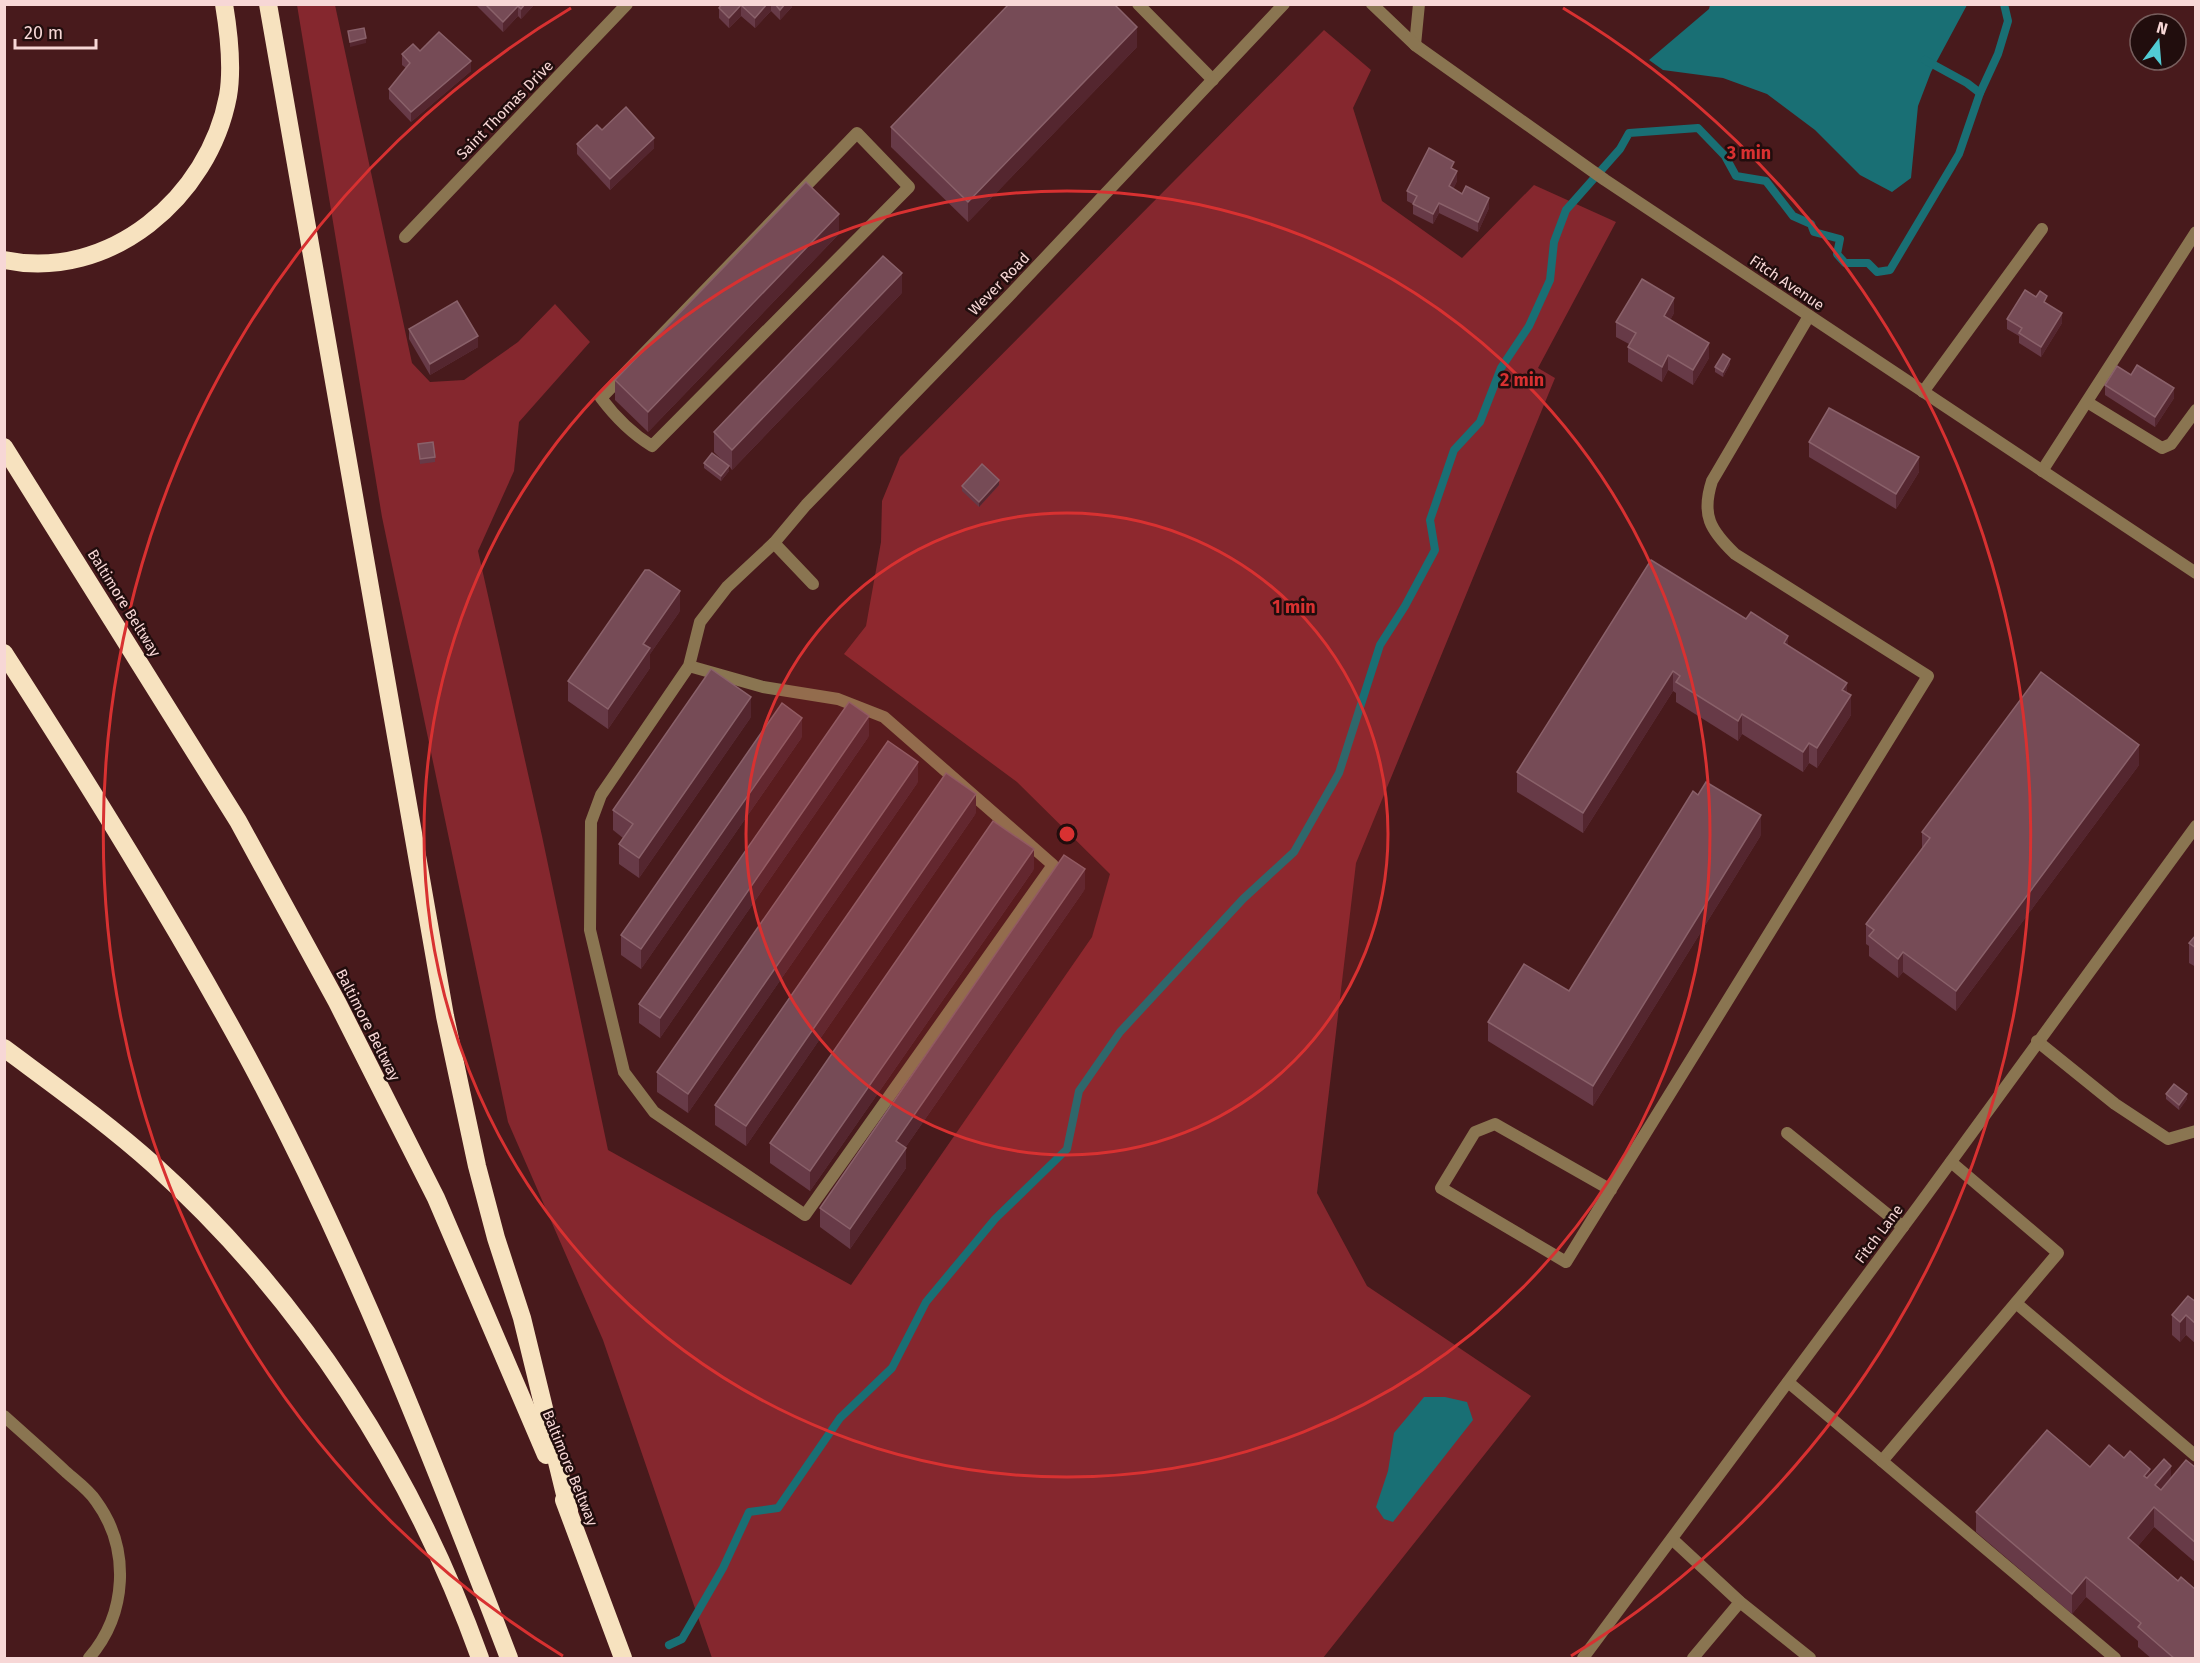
<svg xmlns="http://www.w3.org/2000/svg" width="2200" height="1663" font-family="'Fira Sans',sans-serif">
<style>
.green{fill:#85272e}
.water{fill:#196f74}
.lines{fill:none;stroke-linecap:round;stroke-linejoin:round}
.stream{stroke:#196f74;stroke-width:8}
.service{stroke:#8a7551;stroke-width:12}
.minor{stroke:#8a7551;stroke-width:12}
.motorway{stroke:#f7e2bf;stroke-width:18}
.wall{fill:#673a47}
.shaded-wall{fill:#54262f}
.building{fill:#764b56;stroke:#8a616a;stroke-width:1.5}
.ring{fill:none;stroke:#d83131;stroke-width:3}
.labels{text-anchor:middle;dominant-baseline:central;stroke-width:5;stroke-linejoin:round;paint-order:stroke}
.street-label{font-size:15px;fill:#f7d7d6;stroke:#210d0d}
.centre{fill:#d83131;stroke:#210d0d;stroke-width:3}
.ring-label{font-size:18px;text-anchor:middle;font-weight:bold;fill:#d83131;stroke:#210d0d;stroke-width:5;stroke-linejoin:round;paint-order:stroke}
</style>
<rect width="100%" height="100%" fill="#481a1c"/>
<polygon class="green" points="297,5 335,5 412,363 430,382 464,380 518,342 555,304 590,342 519,422 514,471 478,551 542,836 608,1150 851,1285 1092,937 1110,874 1017,782 844,654 866,626 881,542 882,501 900,457 1324,30 1371,70 1353,108 1382,201 1462,258 1534,185 1616,222 1538,368 1555,378 1356,863 1317,1193 1367,1286 1531,1396 1323,1658 712,1658 603,1340 508,1122 382,517"/>
<g class="water">
<polygon points="1710,5 1967,5 1931,72 1918,106 1911,178 1892,192 1860,175 1815,130 1767,94 1723,78 1663,70 1649,60 1709,9"/>
<polygon points="1424,1397 1445,1397 1467,1402 1473,1420 1393,1522 1384,1519 1376,1507 1388,1471 1394,1433"/>
</g>
<g class="lines">
<g class="stream">
<polyline points="1925,60 1967,83 1980,93"/>
<polyline points="669,1645 682,1639 723,1568 749,1512 778,1508 840,1418 892,1368 926,1302 995,1219 1067,1149 1079,1091 1120,1032 1243,899 1294,852 1339,773 1380,645 1405,606 1435,550 1430,520 1454,450 1480,422 1501,368 1529,326 1550,280 1554,242 1566,210 1620,149 1629,133 1698,128 1725,156 1736,176 1766,181 1793,216 1811,224 1814,232 1840,239 1837,254 1845,263 1868,263 1877,272 1890,270 1959,154 1980,93 1998,54 2008,21 2004,4"/>
</g>
<g class="service">
<polyline points="1138,4 1213,80"/>
<polyline points="1415,45 1419,4"/>
<path d="M857,133L909,187L652,446C631,433 616,418 601,398Z"/>
<polyline points="1923,392 2042,229"/>
<polyline points="2087,402 2162,448 2171,444 2196,410"/>
<polyline points="2042,471 2196,232"/>
<polyline points="689,666 763,687 838,699 884,717 1053,865 805,1215 654,1112 624,1072 590,930 591,822 601,795 689,666 700,622 727,587 774,543"/>
<polyline points="2037,1041 2115,1104 2168,1139 2196,1131"/>
<polyline points="1787,1133 1903,1227"/>
<path d="M1611,1190L1495,1124L1475,1132L1441,1188L1566,1262L1928,676L1735,554C1710,530 1701,515 1712,481L1809,316"/>
<polyline points="2016,1303 2196,1456"/>
<polyline points="1788,1382 1882,1461 2058,1253 1951,1162"/>
<polyline points="1882,1461 2115,1658"/>
<polyline points="1672,1539 1740,1602 1810,1658"/>
<polyline points="1693,1658 1740,1602"/>
</g>
<g class="minor">
<polyline points="1372,4 1415,45 1605,180 2196,573"/>
<polyline points="405,237 627,4"/>
<polyline points="813,584 774,543 806,505 1008,297 1284,4"/>
<path d="M4,1416C25,1435 46,1453 66,1472C76,1481 89,1490 96,1501C131,1549 127,1614 89,1658"/>
<polyline points="1583,1658 1920,1204 2196,826"/>
</g>
<g class="motorway">
<polyline points="268,4 445,1016 477,1166 496,1238 522,1318 569,1511"/>
<path d="M4,260C110,282 209,197 228,96C233,67 229,34 224,4"/>
<polyline points="4,447 238,821 337,1002 436,1198 546,1455"/>
<path d="M4,653C89,785 172,918 247,1056C351,1249 431,1454 509,1658"/>
<path d="M4,1048C55,1086 107,1123 154,1165C303,1299 413,1471 480,1658"/>
<polyline points="564,1500 623,1658"/>
</g>
</g>
<g class="wall">
<polygon points="475,4 535,4 521,19 518,16 503,32"/>
<polygon points="722,4 792,4 792,7 780,20 771,11 755,28 741,16 729,28 719,18 719,8"/>
<polygon points="1137,47 968,222 891,147 891,127"/>
<polygon points="420,51 471,71 411,122 389,99 389,89 406,68 402,65 402,54"/>
<polygon points="602,130 654,148 610,190 577,154 577,144"/>
<polygon points="1454,169 1457,181 1453,189 1489,208 1478,232 1439,213 1433,224 1413,214 1413,204 1407,201 1407,191"/>
<polygon points="839,234 648,432 615,400 615,380"/>
<polygon points="902,293 732,470 729,466 729,471 721,481 704,468 704,463 726,464 714,452 714,432"/>
<polygon points="2047,304 2062,323 2041,357 2019,343 2019,336 2007,329 2007,319"/>
<polygon points="1674,313 1670,320 1709,358 1693,385 1668,370 1662,382 1628,362 1628,347 1629,344 1616,337 1616,322"/>
<polygon points="409,329 478,347 430,375 409,339"/>
<polygon points="1730,364 1723,377 1715,372 1715,367"/>
<polygon points="2105,385 2174,398 2155,427 2105,395"/>
<polygon points="1809,442 1919,472 1896,509 1809,457"/>
<polygon points="418,444 435,457 435,462 420,464"/>
<polygon points="999,485 979,507 962,491 962,486"/>
<polygon points="1651,560 1788,646 1847,693 1851,715 1817,768 1809,763 1803,772 1742,734 1738,741 1676,702 1676,693 1673,691 1583,833 1517,792 1517,772"/>
<polygon points="680,611 650,654 650,668 608,729 568,701 568,681"/>
<polygon points="751,717 639,878 619,864 619,844 623,838 613,830 613,810"/>
<polygon points="869,736 660,1038 639,1023 639,1004"/>
<polygon points="802,737 641,969 621,955 621,935"/>
<polygon points="2139,765 1956,1011 1903,972 1898,978 1869,956 1869,946 1866,944 1866,924 1922,849 1922,832"/>
<polygon points="918,782 688,1113 657,1092 657,1072"/>
<polygon points="976,813 746,1146 715,1125 715,1105"/>
<polygon points="1761,835 1593,1106 1488,1041 1488,1022 1569,991"/>
<polygon points="1034,869 810,1191 770,1163 770,1143"/>
<polygon points="1085,889 905,1148 906,1168 850,1249 820,1227 820,1208"/>
<polygon points="2196,935 2196,967 2189,963 2189,943"/>
<polygon points="2166,1094 2187,1099 2179,1110 2166,1099"/>
<polygon points="2196,1302 2196,1344 2186,1335 2180,1342 2172,1335 2172,1315"/>
<polygon points="2124,1458 2150,1475 2171,1478 2196,1468 2196,1563 2154,1527 2138,1546 2196,1659 2152,1659 2138,1647 2138,1641 2086,1597 2072,1614 1976,1532 1976,1512 2090,1467"/>
</g>
<g class="shaded-wall">
<polygon points="525,4 535,4 521,19 521,9"/>
<polygon points="767,4 771,4 771,11 755,28 755,18"/>
<polygon points="785,4 792,4 792,7 780,20 780,10"/>
<polygon points="741,5 741,16 729,28 729,18"/>
<polygon points="518,6 518,16 503,32 503,22"/>
<polygon points="1137,27 1137,47 968,222 968,202"/>
<polygon points="366,38 366,43 350,47 350,42"/>
<polygon points="471,61 471,71 411,122 411,112"/>
<polygon points="654,138 654,148 610,190 610,179"/>
<polygon points="1457,171 1457,181 1449,197 1449,186"/>
<polygon points="1489,198 1489,208 1478,232 1478,222"/>
<polygon points="1439,203 1439,213 1433,224 1433,214"/>
<polygon points="839,214 839,234 648,432 648,412"/>
<polygon points="902,273 902,293 732,470 732,450"/>
<polygon points="1674,298 1674,313 1664,331 1664,316"/>
<polygon points="2062,313 2062,323 2041,357 2041,347"/>
<polygon points="478,336 478,347 430,375 430,364"/>
<polygon points="1709,343 1709,358 1693,385 1693,370"/>
<polygon points="1668,355 1668,370 1662,382 1662,367"/>
<polygon points="1730,359 1730,364 1723,377 1723,372"/>
<polygon points="2174,388 2174,398 2155,427 2155,417"/>
<polygon points="1919,457 1919,472 1896,509 1896,494"/>
<polygon points="729,466 729,471 721,481 721,476"/>
<polygon points="999,480 999,485 979,507 979,502"/>
<polygon points="680,591 680,611 650,654 650,668 608,729 608,709 643,644"/>
<polygon points="1788,636 1788,656 1784,643"/>
<polygon points="1673,671 1673,691 1583,833 1583,813"/>
<polygon points="1847,683 1847,702 1851,695 1851,715 1817,768 1817,748 1842,690"/>
<polygon points="751,697 751,717 639,878 639,858"/>
<polygon points="1742,714 1742,734 1738,741 1738,721"/>
<polygon points="869,716 869,736 660,1038 660,1018"/>
<polygon points="802,718 802,737 641,969 641,949"/>
<polygon points="1809,743 1809,763 1803,772 1803,752"/>
<polygon points="2139,745 2139,765 1956,1011 1956,991"/>
<polygon points="918,762 918,782 688,1113 688,1094"/>
<polygon points="976,794 976,813 746,1146 746,1126"/>
<polygon points="1761,815 1761,835 1593,1106 1593,1086"/>
<polygon points="1034,849 1034,869 810,1191 810,1171"/>
<polygon points="1085,869 1085,889 896,1161 896,1141"/>
<polygon points="1903,952 1903,972 1898,978 1898,959"/>
<polygon points="2187,1094 2187,1099 2179,1110 2179,1105"/>
<polygon points="906,1148 906,1168 850,1249 850,1229"/>
<polygon points="2186,1315 2186,1335 2180,1342 2180,1322"/>
<polygon points="2171,1466 2171,1485 2155,1505 2155,1485"/>
<polygon points="2150,1469 2150,1489 2144,1476"/>
<polygon points="2154,1507 2154,1527 2128,1558 2128,1538"/>
<polygon points="2086,1577 2086,1597 2072,1614 2072,1594"/>
</g>
<g class="building">
<polygon points="485,4 525,4 521,9 518,6 503,22"/>
<polygon points="722,4 767,4 755,18 741,5 729,18 719,8"/>
<polygon points="775,4 785,4 780,10"/>
<polygon points="1009,4 1114,4 1137,27 968,202 891,127"/>
<polygon points="364,28 366,38 350,42 348,31"/>
<polygon points="439,32 471,61 411,112 389,89 410,63 402,54 413,44 420,51"/>
<polygon points="626,107 654,138 610,179 577,144 597,125 602,130"/>
<polygon points="1429,148 1454,162 1451,168 1457,171 1449,186 1462,194 1466,186 1489,198 1478,222 1439,203 1433,214 1413,204 1417,196 1407,191"/>
<polygon points="806,182 839,214 648,412 615,380"/>
<polygon points="883,256 902,273 732,450 714,432"/>
<polygon points="1642,279 1674,298 1664,316 1709,343 1693,370 1668,355 1662,367 1628,347 1636,333 1616,322"/>
<polygon points="2025,290 2036,297 2040,291 2047,296 2044,302 2062,313 2041,347 2019,333 2022,328 2007,319"/>
<polygon points="457,301 478,336 430,364 409,329"/>
<polygon points="1723,354 1730,359 1723,372 1715,367"/>
<polygon points="2137,365 2174,388 2155,417 2105,385 2117,366 2131,375"/>
<polygon points="1829,408 1919,457 1896,494 1809,442"/>
<polygon points="433,442 435,457 420,459 418,444"/>
<polygon points="712,453 729,466 721,476 704,463"/>
<polygon points="982,464 999,480 979,502 962,486"/>
<polygon points="1651,560 1746,619 1751,612 1788,636 1784,643 1847,683 1842,690 1851,695 1817,748 1809,743 1803,752 1742,714 1738,721 1676,682 1680,676 1673,671 1583,813 1517,772"/>
<polygon points="645,570 649,570 680,591 643,644 650,648 608,709 568,681"/>
<polygon points="711,669 751,697 639,858 619,844 633,824 613,810"/>
<polygon points="2041,672 2139,745 1956,991 1903,952 1898,959 1869,936 1874,930 1866,924 1930,838 1922,832"/>
<polygon points="849,702 869,716 660,1018 639,1004"/>
<polygon points="782,703 802,718 641,949 621,935"/>
<polygon points="888,741 918,762 688,1094 657,1072"/>
<polygon points="946,773 976,794 746,1126 715,1105"/>
<polygon points="1706,782 1761,815 1593,1086 1488,1022 1524,964 1569,991 1693,791 1698,795"/>
<polygon points="993,821 1034,849 810,1171 770,1143"/>
<polygon points="1064,855 1085,869 896,1141 906,1148 850,1229 820,1208"/>
<polygon points="2196,935 2196,948 2189,943"/>
<polygon points="2174,1084 2187,1094 2179,1105 2166,1094"/>
<polygon points="2188,1296 2196,1302 2196,1324 2186,1315 2180,1322 2172,1315"/>
<polygon points="2047,1430 2090,1467 2109,1445 2124,1458 2130,1451 2150,1469 2144,1476 2147,1478 2164,1459 2171,1466 2155,1485 2161,1490 2186,1460 2196,1468 2196,1543 2154,1507 2128,1538 2178,1581 2181,1577 2196,1590 2196,1659 2175,1659 2138,1627 2141,1623 2086,1577 2072,1594 1976,1512"/>
</g>
<circle cx="1067" cy="834" r="321" fill="#d83131" fill-opacity=".12"/>
<g class="ring">
<circle cx="1067" cy="834" r="321"/>
<circle cx="1067" cy="834" r="643"/>
<path d="M563 1656A964 964 0 0 1 571 8M1563 8A964 964 0 0 1 1571 1656"/>
</g>
<g class="labels">
<g class="street-label">
<text transform="translate(505 110) rotate(-46)">Saint Thomas Drive</text>
<text transform="translate(1787 283) rotate(34)">Fitch Avenue</text>
<text transform="translate(999 284) rotate(-46)">Wever Road</text>
<text transform="translate(124 603) rotate(58)">Baltimore Beltway</text>
<text transform="translate(368 1025) rotate(63)">Baltimore Beltway</text>
<text transform="translate(1879 1234) rotate(-53)">Fitch Lane</text>
<text transform="translate(570 1468) rotate(68)">Baltimore Beltway</text>
</g>
</g>
<circle cx="1067" cy="834" r="9" class="centre"/>
<g class="ring-label">
<text x="1749" y="159">3 min</text>
<text x="1522" y="386">2 min</text>
<text x="1294" y="613">1 min</text>
</g>
<rect width="2200" height="1663" fill="none" stroke="#f7d7d6" stroke-width="12"/>
<g transform="translate(2158 42) rotate(16)"><circle r="28" fill="#210d0d" stroke="#775e5d" stroke-width="1.5"/>
<path d="M0-4.5L10 22L0 15L-10 22Z" fill="#51ccd3"/>
<text y="-9" font-size="16" font-weight="bold" text-anchor="middle" fill="#f7d7d6">N</text>
</g>
<path d="M15 39v9h81v-9" fill="none" stroke="#f7d7d6" stroke-width="3"/>
<text x="24" y="39" font-size="18" fill="#f7d7d6" stroke="#210d0d" stroke-width="4.5" paint-order="stroke">20 m</text>
</svg>
